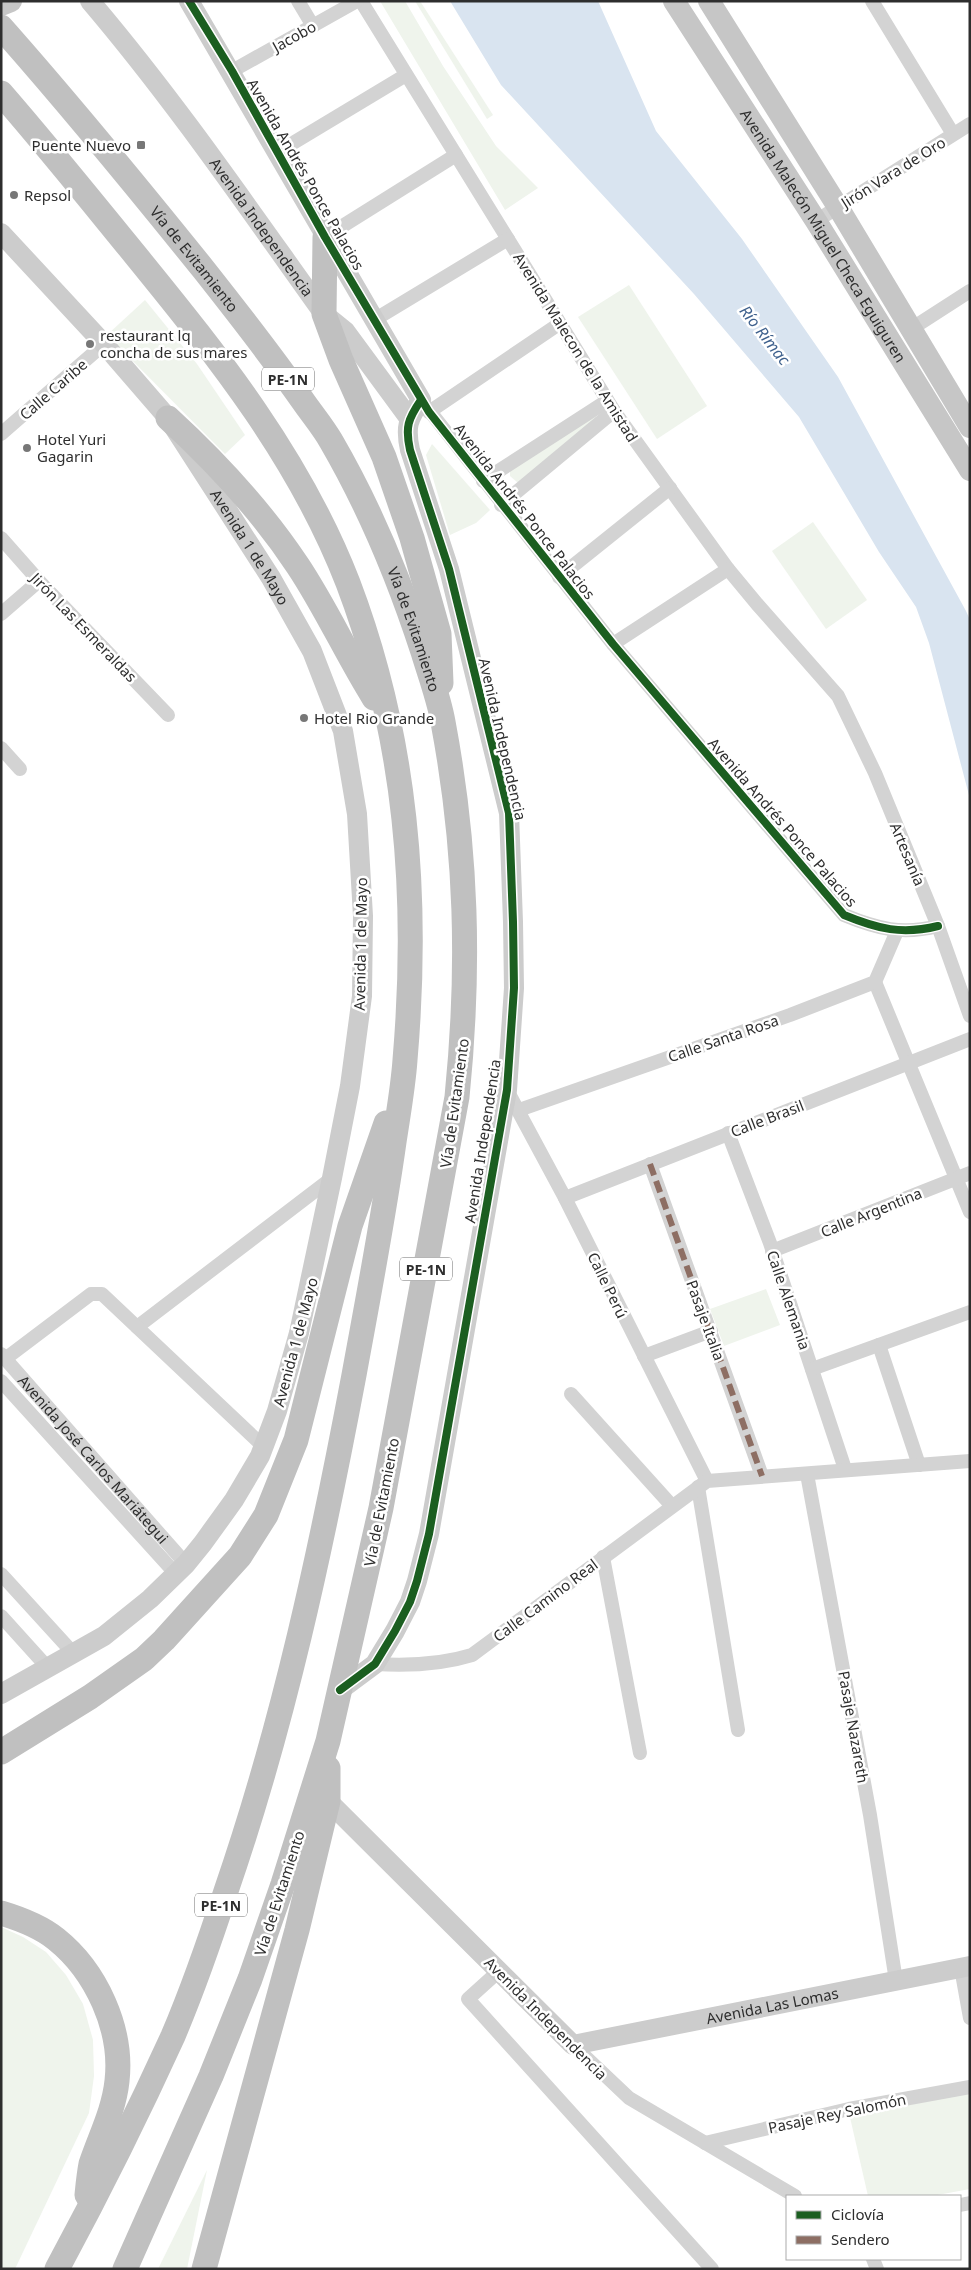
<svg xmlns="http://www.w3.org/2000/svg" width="971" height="2270" font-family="'Noto Sans',sans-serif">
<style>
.green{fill:#eff4ec}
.water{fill:#d9e4f0}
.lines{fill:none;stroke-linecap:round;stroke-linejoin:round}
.street{stroke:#d3d3d3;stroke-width:14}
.secondary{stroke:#ccc;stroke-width:20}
.primary{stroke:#c6c6c6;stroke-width:22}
.highway{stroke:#c0c0c0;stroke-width:25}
.quiet{stroke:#8d6e63;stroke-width:6;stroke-dasharray:12 6;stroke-linecap:butt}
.cycleway-casing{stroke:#fff;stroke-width:11}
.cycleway{stroke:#1b5e20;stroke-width:8}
.poi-dot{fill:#777;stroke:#fff;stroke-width:2}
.labels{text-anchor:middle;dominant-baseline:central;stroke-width:5;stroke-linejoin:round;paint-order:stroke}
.shield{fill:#fff;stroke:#6d6d6d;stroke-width:1}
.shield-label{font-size:14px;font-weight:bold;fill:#2e2e2e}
.street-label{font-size:15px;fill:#2e2e2e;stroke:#fff}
.poi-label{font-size:15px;fill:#2e2e2e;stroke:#fff;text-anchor:start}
.water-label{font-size:16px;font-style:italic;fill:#3f618d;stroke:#fff}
</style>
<rect width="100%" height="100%" fill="#fff"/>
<g class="green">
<polygon points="380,1 405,1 443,66 496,146 538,188 505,210"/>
<polygon points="415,1 420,1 493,115 487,119"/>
<polygon points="629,285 707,406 657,439 578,317"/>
<polygon points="145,300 197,364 245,435 225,454 107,335"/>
<polygon points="593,413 597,418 522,482 517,482 510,476 510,471"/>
<polygon points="432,444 490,510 476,523 450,535 426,455"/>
<polygon points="813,522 867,600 826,629 772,551"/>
<polygon points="766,1289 780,1325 724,1346 710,1309"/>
<polygon points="1,1927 23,1937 46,1952 66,1975 83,2004 93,2040 94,2076 89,2113 15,2269 1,2269"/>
<polygon points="970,2091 970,2189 932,2196 868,2196 849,2113"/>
<polygon points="207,2170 187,2269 158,2269"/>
</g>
<polygon class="water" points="450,1 598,1 656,131 742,239 838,377 966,611 970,620 970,799 929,643 916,607 879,552 799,417 694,294 501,85"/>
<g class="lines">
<g class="street">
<polyline points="298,1 313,26"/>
<polyline points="361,1 614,411 728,569 757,604 838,696 875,773 938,926 970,1016"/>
<polyline points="872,1 953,134"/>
<polyline points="232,71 357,1"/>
<polyline points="278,152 406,75"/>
<polyline points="816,221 970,124"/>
<polyline points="325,237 456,155"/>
<polyline points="374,320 508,239"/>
<polyline points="911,329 970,291"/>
<path d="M421,400L613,644L844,915C878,929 902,935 938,926"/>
<polyline points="429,412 559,324"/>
<polyline points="1,434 104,344"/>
<polyline points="483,481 607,401"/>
<polyline points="501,505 614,411"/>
<polyline points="1,538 39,581 168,715"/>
<polyline points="559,577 670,488"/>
<polyline points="1,614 39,581"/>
<polyline points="613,644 728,569"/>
<polyline points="1,748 20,769"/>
<polyline points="875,982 970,1212"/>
<polyline points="507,1090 565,1198 707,1481"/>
<polyline points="519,1110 790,1015 875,982 897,931"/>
<polyline points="728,1133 770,1243 845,1469"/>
<polyline points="650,1164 762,1476"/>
<polyline points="565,1198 970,1039"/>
<polyline points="772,1251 970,1173"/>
<polyline points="137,1327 332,1178"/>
<polyline points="879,1345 919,1465"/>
<path id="s1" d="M1,1354L186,1564"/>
<polyline points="644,1356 711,1331"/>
<polyline points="5,1359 91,1294 102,1294 264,1447"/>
<polyline points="812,1369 970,1312"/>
<polyline points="1,1381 176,1574"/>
<polyline points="571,1394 672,1506"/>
<polyline points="807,1474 870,1815 896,1981"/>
<polyline points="698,1487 738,1730"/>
<polyline points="603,1557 640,1753"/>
<polyline points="1,1574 74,1654"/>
<polyline points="1,1616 48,1668"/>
<path d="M375,1664C408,1666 440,1665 472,1655L707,1481L970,1461"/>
<polyline points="961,1968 970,2018"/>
<polyline points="499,1971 468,1999 712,2269"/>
<polyline points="573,2045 629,2098 795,2196"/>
<polyline points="705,2143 849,2109 970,2087"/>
<polyline points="960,2205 970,2203"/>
<polyline points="873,2259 877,2269"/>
</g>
<g class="secondary">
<path id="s2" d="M90,1C175,101 248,208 324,314L345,331L409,418"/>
<path d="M189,1L421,400C408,419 405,427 410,450L449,569L509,813L513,922L514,988L507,1090L429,1534L417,1581L410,1602L395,1631L375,1664L340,1690"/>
<path id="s3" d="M1,233L104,344L168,418L271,578L312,651L343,731L357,814L363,916L362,996L350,1086L332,1178L299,1333L277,1411L260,1456L234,1500L203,1543L186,1564L150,1599L104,1636L1,1694"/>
<path id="s4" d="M328,1801L573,2045L970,1966"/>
</g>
<g class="primary">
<path id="s5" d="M674,1L816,221L970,470"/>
<polyline points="709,1 838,207 970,427"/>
<polyline points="1,5 11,1"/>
</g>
<g class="highway">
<path id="s6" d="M1,27C71,106 138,188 204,270C238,313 272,356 303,401C312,414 323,427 331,441C370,508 399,578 423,652C430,675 439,699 443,722C467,850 470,968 457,1097L381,1508L328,1741L283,1884L250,1979L211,2076L125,2269"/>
<path d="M1,93C48,147 92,202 137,257C220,359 300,459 348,583C407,738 419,896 405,1060C403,1088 398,1115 394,1142C383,1221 368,1298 354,1375C321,1550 284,1723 226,1891C210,1940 193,1989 173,2036C137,2115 98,2193 57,2269"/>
<polyline points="325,237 324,314 341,360 384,457 412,538 439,634 441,683"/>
<path d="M168,418C217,463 261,510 298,566C326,608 347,655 374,698"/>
<polyline points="1,1752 90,1697 144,1659 164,1640 240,1556 266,1515 296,1440 350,1226 386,1123"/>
<path d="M1,1913C21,1919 40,1926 56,1939C96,1971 123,2029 117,2081C114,2110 100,2137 91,2164C89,2174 88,2185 87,2195"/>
<polyline points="204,2269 297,1930 328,1801 328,1768"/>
</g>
<polyline class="quiet" points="650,1164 762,1476"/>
<defs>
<g id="cycleway">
<path d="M189,1L232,71L325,237L429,412L613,644L844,915C878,929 902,935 938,926"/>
<path d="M340,1690L375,1664L395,1631L410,1602L417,1581L429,1534L507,1090L514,988L513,922L509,813L449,569L410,450C405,427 408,419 421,400"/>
</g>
</defs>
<use href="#cycleway" class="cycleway-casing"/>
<use href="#cycleway" class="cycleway"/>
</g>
<g class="poi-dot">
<rect x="136" y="140" width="10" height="10" rx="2.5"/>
<circle cx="14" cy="195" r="5"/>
<circle cx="90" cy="344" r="5"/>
<circle cx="27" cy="448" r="5"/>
<circle cx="304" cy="718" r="5"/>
</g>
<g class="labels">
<g class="shield">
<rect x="262" y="367.5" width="52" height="23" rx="4"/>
<rect x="400" y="1257.5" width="52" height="23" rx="4"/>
<rect x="195" y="1893.5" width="52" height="23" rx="4"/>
</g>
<g class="shield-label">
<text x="288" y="379">PE-1N</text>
<text x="426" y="1269">PE-1N</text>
<text x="221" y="1905">PE-1N</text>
</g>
<g class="street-label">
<text transform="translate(294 36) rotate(-29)">Jacobo</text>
<text transform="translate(893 172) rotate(-32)">Jirón Vara de Oro</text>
<text transform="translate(306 174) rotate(60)">Avenida Andrés Ponce Palacios</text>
<text stroke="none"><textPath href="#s2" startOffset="284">Avenida Independencia</textPath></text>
<text stroke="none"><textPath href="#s5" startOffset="278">Avenida Malecón Miguel Checa Eguiguren</textPath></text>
<text stroke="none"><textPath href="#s6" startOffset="302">Vía de Evitamiento</textPath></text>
<text transform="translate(576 347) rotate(58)">Avenida Malecon de la Amistad</text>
<text transform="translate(53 389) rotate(-41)">Calle Caribe</text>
<text transform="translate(525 511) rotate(52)">Avenida Andrés Ponce Palacios</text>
<text stroke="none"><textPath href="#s3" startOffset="402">Avenida 1 de Mayo</textPath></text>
<text transform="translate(84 627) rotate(46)">Jirón Las Esmeraldas</text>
<text stroke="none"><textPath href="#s6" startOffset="736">Vía de Evitamiento</textPath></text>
<text transform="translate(503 739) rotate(77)">Avenida Independencia</text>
<text transform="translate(783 822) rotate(49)">Avenida Andrés Ponce Palacios</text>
<text transform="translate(908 854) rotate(67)">Artesanía</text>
<text transform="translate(360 944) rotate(-89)">Avenida 1 de Mayo</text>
<text transform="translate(723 1038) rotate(-19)">Calle Santa Rosa</text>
<text transform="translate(454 1103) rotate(-82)">Vía de Evitamiento</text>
<text transform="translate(767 1118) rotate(-21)">Calle Brasil</text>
<text transform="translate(482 1141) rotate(-81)">Avenida Independencia</text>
<text transform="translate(871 1212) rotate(-22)">Calle Argentina</text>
<text transform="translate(608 1285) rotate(64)">Calle Perú</text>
<text transform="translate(789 1300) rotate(71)">Calle Alemania</text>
<text transform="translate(706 1320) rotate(70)">Pasaje Italia</text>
<text transform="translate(295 1342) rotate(-75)">Avenida 1 de Mayo</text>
<text stroke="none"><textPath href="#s1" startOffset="140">Avenida José Carlos Mariátegui</textPath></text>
<text transform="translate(381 1502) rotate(-79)">Vía de Evitamiento</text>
<text transform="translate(545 1600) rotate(-37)">Calle Camino Real</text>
<text transform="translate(854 1727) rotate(80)">Pasaje Nazareth</text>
<text transform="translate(279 1893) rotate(-72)">Vía de Evitamiento</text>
<text stroke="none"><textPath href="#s4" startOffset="549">Avenida Las Lomas</textPath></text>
<text transform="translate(546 2018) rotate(45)">Avenida Independencia</text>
<text transform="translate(837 2113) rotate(-12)">Pasaje Rey Salomón</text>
</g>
<g class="poi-label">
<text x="131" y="145" text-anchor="end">Puente Nuevo</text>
<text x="24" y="195">Repsol</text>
<text x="100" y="335">restaurant lq<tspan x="100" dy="17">concha de sus mares</tspan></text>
<text x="37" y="439">Hotel Yuri<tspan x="37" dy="17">Gagarin</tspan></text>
<text x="314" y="718">Hotel Rio Grande</text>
</g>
<g class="water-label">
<text transform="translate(765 335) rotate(52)">Río Rímac</text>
</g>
</g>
<rect width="971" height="2270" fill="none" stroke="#2e2e2e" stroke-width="5"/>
<rect x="786" y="2195" width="175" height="65" fill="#ffffff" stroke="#ababab"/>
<rect x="796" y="2211" width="25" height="8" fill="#1b5e20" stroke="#ababab"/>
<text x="831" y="2220" font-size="15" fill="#2e2e2e">Ciclovía</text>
<rect x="796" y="2236" width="25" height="8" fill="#8d6e63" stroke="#ababab"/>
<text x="831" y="2245" font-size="15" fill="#2e2e2e">Sendero</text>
</svg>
